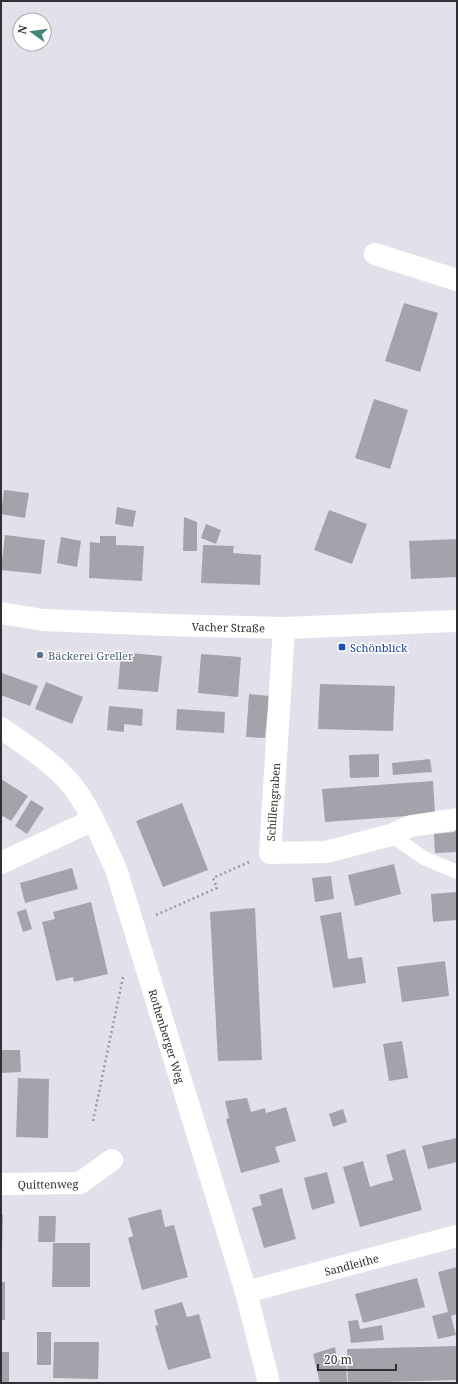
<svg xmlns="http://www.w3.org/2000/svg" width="458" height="1384" font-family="'Noto Serif',serif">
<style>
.building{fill:#a4a2aa}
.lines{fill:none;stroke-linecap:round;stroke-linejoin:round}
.path{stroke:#9c9ba3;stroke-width:2.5;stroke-dasharray:2 3;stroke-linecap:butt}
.lane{stroke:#fff;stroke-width:14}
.street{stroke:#fff;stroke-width:22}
.secondary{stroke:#fff;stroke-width:22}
.transit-dot{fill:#1a4fb4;stroke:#fff;stroke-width:1.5}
.service-dot{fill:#5c6f8a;stroke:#fff;stroke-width:1.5}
.labels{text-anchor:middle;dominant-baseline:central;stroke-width:3;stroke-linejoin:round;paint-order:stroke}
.street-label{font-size:11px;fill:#303033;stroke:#fff}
.transit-label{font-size:11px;fill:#164399;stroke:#fff;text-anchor:start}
.service-label{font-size:11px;fill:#4e5e75;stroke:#fff;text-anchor:start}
</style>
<rect width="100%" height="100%" fill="#e2e1eb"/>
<g class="building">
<polygon points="404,303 438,313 420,372 385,361"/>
<polygon points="374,399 408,410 390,469 355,458"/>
<polygon points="4,490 29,493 25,518 1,514"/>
<polygon points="117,507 136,511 133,527 115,524"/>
<polygon points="329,510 367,524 352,564 314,550"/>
<polygon points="184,517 197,522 197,551 183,551"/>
<polygon points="206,524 221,530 216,544 201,538"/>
<polygon points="5,535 45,540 41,574 1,570"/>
<polygon points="100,536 116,536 116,545 144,546 142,581 89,578 90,542 100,543"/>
<polygon points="61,537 81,541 77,567 57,563"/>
<polygon points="457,539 457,577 411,579 409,541"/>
<polygon points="203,545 234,546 233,553 261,555 260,585 201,583"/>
<polygon points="121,652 162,656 158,692 118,689"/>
<polygon points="201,654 241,657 238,697 198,693"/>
<polygon points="2,673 38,686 30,706 1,695 1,676"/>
<polygon points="46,682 83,697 72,724 35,709"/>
<polygon points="320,684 395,686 393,731 318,729"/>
<polygon points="249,694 269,696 265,738 246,737"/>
<polygon points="109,706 143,709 142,726 124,724 124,732 107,730"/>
<polygon points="177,709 225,712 224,733 176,730"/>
<polygon points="379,754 379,777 350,778 349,755"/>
<polygon points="430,759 432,772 393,775 392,763"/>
<polygon points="1,779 28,796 11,821 3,816 1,818"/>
<polygon points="433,781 435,814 325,822 322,789"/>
<polygon points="31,800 44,808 27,834 15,826"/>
<polygon points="182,803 208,870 163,887 136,821"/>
<polygon points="457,825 456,852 435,853 434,834 455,832 454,826"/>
<polygon points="394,864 401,894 355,906 348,875"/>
<polygon points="72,868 78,889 25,903 20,883"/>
<polygon points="331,876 334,899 315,902 312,878"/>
<polygon points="457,892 457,920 433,922 431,894"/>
<polygon points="91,902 108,974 74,982 73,977 56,981 42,922 55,919 53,912"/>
<polygon points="255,908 262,1060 218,1061 210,912"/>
<polygon points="26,909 32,929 23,932 17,912"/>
<polygon points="341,912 348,959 362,957 366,983 333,988 320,916"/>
<polygon points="445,961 449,996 402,1002 397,967"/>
<polygon points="402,1041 408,1078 389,1081 383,1044"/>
<polygon points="1,1050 20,1050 21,1072 1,1073"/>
<polygon points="18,1078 49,1079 48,1138 16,1137"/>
<polygon points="247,1098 251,1112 265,1108 266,1113 286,1107 296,1141 275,1147 280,1162 241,1173 226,1119 229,1118 225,1101"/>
<polygon points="343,1109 347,1122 333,1127 329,1114"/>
<polygon points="456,1138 457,1143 457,1162 428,1169 422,1146"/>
<polygon points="405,1149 422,1210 360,1227 343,1167 363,1161 370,1187 382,1183 393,1180 386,1155"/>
<polygon points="327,1172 335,1203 312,1210 304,1178"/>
<polygon points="282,1188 296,1239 264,1248 252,1208 262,1205 259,1195"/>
<polygon points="161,1209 165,1227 174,1225 188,1277 142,1290 128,1238 133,1236 128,1218"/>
<polygon points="1,1215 3,1215 2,1249 1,1249"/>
<polygon points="39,1216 56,1216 55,1242 38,1242"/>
<polygon points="53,1243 90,1243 90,1287 52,1287"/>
<polygon points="457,1267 457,1314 451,1316 456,1335 438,1339 432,1316 448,1312 438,1272"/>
<polygon points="417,1278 425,1307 363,1323 355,1294"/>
<rect x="1" y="1282" width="4" height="38"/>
<polygon points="182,1302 187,1317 199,1314 211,1358 168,1370 155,1326 158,1325 154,1310"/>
<polygon points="358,1320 360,1329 382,1325 384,1340 351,1343 348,1321"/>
<rect x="37" y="1332" width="14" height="33"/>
<polygon points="54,1342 99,1342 98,1379 53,1378"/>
<polygon points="457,1346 457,1380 348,1383 347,1349"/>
<polygon points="335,1347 337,1361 346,1359 347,1383 320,1383 313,1354"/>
<rect x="1" y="1352" width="8" height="31"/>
</g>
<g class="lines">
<g class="path">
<polyline points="156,915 217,888 213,878 249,862"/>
<polyline points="93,1121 123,977"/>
</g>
<polyline class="lane" points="391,835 424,858 457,872"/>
<g class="street">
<polyline points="375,254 457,280"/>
<polyline points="284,628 270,853 326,852 391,835 411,826 457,819"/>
<path id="s1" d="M1,728C25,745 56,764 74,788C92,812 103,842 116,869L246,1292L269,1383"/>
<polyline points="1,863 93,820"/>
<path id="s2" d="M1,1184L80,1183L112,1160"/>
<path id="s3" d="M246,1292L457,1236"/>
</g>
<path class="secondary" id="s4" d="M1,613L43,620L165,625L284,628L457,621"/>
</g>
<rect class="transit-dot" x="338" y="643" width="8" height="8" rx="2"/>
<circle class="service-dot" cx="40" cy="655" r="4"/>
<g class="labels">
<g class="street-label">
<text stroke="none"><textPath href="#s4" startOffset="228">Vacher Straße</textPath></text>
<text transform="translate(273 802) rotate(-86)">Schillengraben</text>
<text stroke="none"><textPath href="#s1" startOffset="361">Rothenberger Weg</textPath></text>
<text stroke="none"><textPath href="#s2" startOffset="47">Quittenweg</textPath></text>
<text stroke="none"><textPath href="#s3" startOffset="109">Sandleithe</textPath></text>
</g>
<g class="transit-label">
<text x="350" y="647">Schönblick</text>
</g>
<g class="service-label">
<text x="48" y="655">Bäckerei Greller</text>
</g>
</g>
<rect width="458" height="1384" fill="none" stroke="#303033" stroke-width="4"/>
<g transform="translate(32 32) rotate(284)"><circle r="19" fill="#ffffff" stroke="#acacad"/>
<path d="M0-3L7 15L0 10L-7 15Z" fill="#43877b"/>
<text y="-6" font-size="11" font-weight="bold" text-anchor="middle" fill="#303033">N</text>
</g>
<path d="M318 1364v6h78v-6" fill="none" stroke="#303033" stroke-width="2"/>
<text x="324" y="1364" font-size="12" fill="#303033" stroke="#ffffff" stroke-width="3" paint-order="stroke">20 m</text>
</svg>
